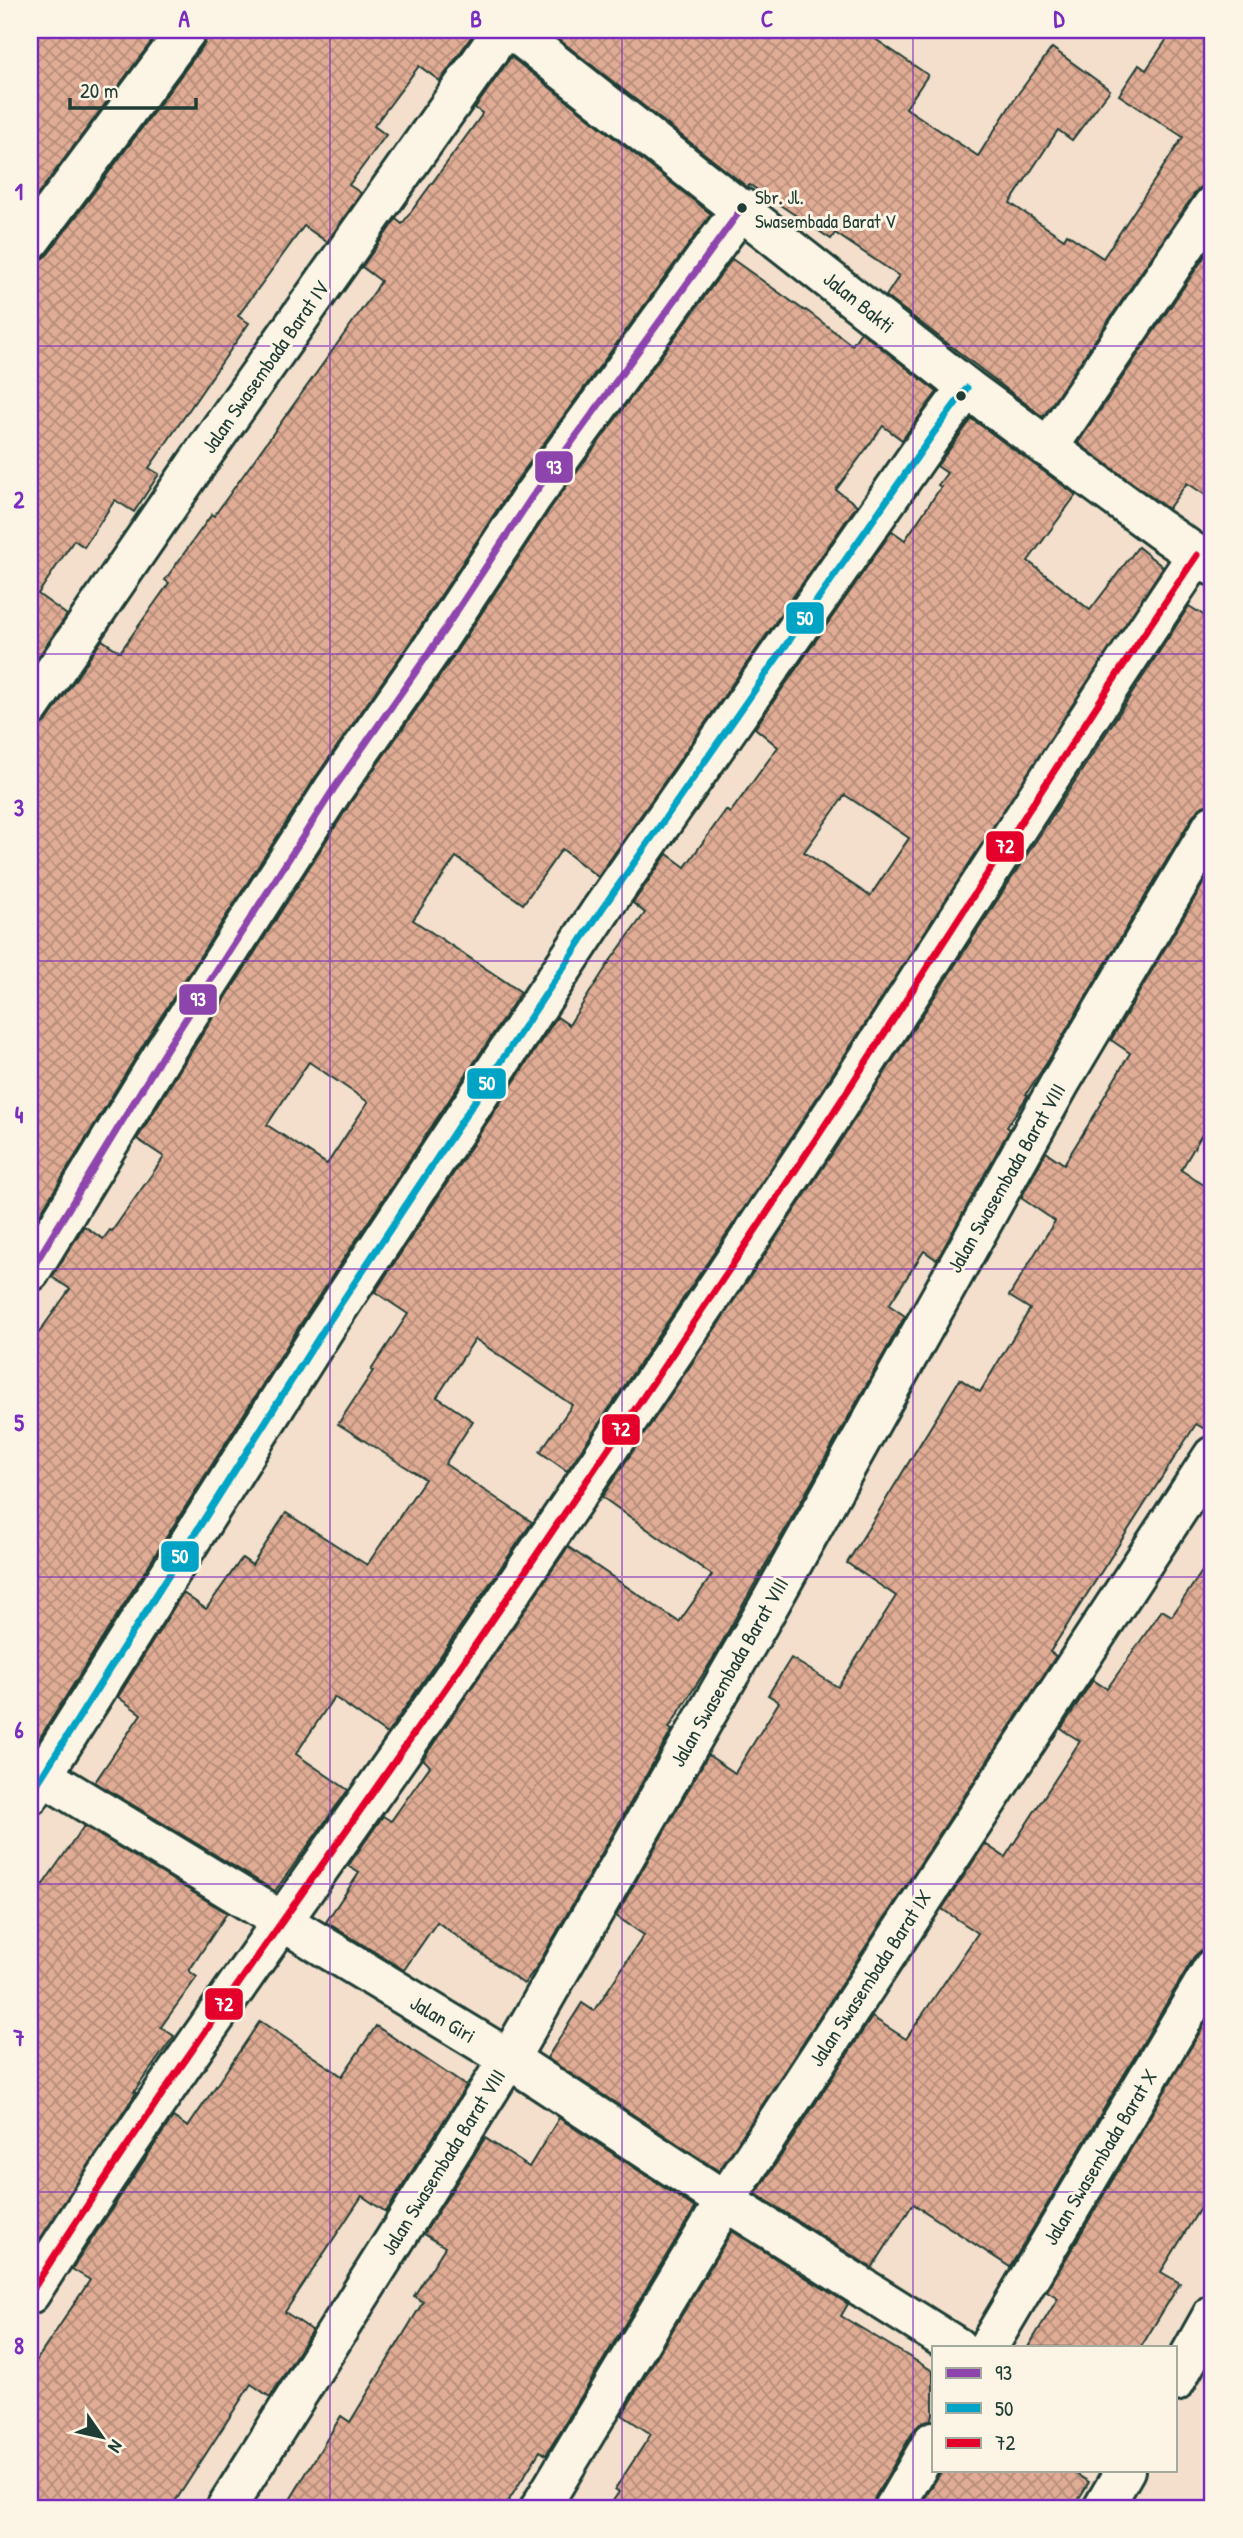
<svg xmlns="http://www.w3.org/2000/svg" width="1243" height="2538" font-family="'Patrick Hand',sans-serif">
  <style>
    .building { fill: url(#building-cross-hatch); stroke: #1f3d34; stroke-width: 2; fill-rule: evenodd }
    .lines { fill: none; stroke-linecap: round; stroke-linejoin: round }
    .minor-casing { stroke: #1f3d34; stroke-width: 44 }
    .minor { stroke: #fcf5e5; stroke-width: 38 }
    .bus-1-casing { stroke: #fcf5e5; stroke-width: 12 }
    .bus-2-casing { stroke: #fcf5e5; stroke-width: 12 }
    .bus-3-casing { stroke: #fcf5e5; stroke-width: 12 }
    .bus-1 { stroke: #8e44ad; stroke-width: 7 }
    .bus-2 { stroke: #02a4c6; stroke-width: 7 }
    .bus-3 { stroke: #e4002b; stroke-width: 7 }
    .grid { fill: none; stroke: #7b2cbf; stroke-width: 2; stroke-opacity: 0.55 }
    .bus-dot { fill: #1f3d34; stroke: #fcf5e5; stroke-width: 2.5 }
    .labels { text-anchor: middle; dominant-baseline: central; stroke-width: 6; stroke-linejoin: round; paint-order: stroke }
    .bus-label { font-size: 19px; fill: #1f3d34; stroke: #fcf5e5; text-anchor: start }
    .street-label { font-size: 21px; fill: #1f3d34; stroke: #fcf5e5 }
    .line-badge { stroke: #fcf5e5; stroke-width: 2.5 }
    .badge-label { font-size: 19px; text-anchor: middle; font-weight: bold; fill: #fff }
    .neatline { fill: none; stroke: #7b2cbf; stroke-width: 2.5 }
    .grid-label { font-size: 23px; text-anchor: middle; font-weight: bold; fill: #7b2cbf }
  </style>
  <defs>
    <pattern id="building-cross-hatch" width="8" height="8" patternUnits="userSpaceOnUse" patternTransform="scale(1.75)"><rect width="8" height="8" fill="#e1ac95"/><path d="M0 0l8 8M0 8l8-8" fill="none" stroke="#b68d7a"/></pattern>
  </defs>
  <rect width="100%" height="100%" fill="#f4dfcd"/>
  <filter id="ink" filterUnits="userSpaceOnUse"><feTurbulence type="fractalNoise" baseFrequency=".0143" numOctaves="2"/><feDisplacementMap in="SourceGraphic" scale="14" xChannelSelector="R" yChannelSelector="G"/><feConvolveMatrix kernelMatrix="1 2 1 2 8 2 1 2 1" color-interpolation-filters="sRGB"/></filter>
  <g filter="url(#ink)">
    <g class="building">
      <polygon points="30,30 160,30 30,205"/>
      <polygon points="208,30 476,30 440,81 419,66 374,126 386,135 349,185 361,193 327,242 304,226 238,316 249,323 149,468 159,474 134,512 115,500 84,547 74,540 38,594 67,615 30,669 30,262 39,261 48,254 205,43"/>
      <polygon points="547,30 862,30 928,75 906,108 978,156 1015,98 1052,48 1110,90 1072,140 1058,130 1010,203 1064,239 1067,234 1103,258 1183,137 1119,95 1139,65 1146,70 1173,30 1213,30 1213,183 1203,186 1195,193 1043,417 886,296 899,276 835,233 831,239 750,185 747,187"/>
      <polygon points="511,57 711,214 514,484 413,638 315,778 148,1037 30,1230 30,729 40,726 48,719 102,640 120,652 169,583 165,580 212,514 214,516 375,291 381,281 362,267 396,219 402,224 481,116 482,113 475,108"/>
      <polygon points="1213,244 1213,500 1187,483 1168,509 1078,443"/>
      <path d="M732 259 805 311 806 310 852 345 861 332 937 392 902 440 883 426 836 490 857 505 598 877 562 849 523 904 456 857 413 920 521 992 307 1314 34 1747 30 1746V1345L70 1289 52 1277 84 1226 103 1239 110 1230 112 1231 164 1157 137 1139 186 1060 351 802 449 663 550 509ZM309 1062 368 1102 327 1164 267 1125Z"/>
      <path d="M972 419 1076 495 1028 561 1090 610 1138 547 1163 567 777 1159 567 1471 540 1452 572 1405 475 1339 437 1397 473 1421 445 1464 532 1522 387 1734 334 1697 296 1754 348 1790 275 1891 95 1782 141 1714 118 1697 183 1593 206 1609 242 1558 252 1565 286 1513 367 1565 425 1479 338 1424 373 1371 371 1370 408 1314 375 1292 557 1017 569 1025 610 961 645 913 633 903 667 854 685 867 726 810 730 813 778 747 755 728 892 531 905 540 941 487 938 485 947 473 937 466ZM845 795 909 838 870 896 804 852Z"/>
      <polygon points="1189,606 1213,621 1213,803 1203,806 1194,814 1048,1061 1026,1094 1028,1095 1007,1127 1010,1129 937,1260 924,1251 889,1305 905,1316 712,1660 669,1728 672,1730 538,1965 524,1984 437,1922 404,1970 326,1922 359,1873 348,1866 383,1816 391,1821 430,1766 423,1759 568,1547 679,1622 712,1575 602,1497 813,1183"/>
      <polygon points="1213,867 1213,1116 1181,1170 1213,1191 1213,1434 1196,1424 1050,1652 1056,1656 719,2171 547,2058 582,2003 594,2011 644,1935 616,1916 708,1755 735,1773 779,1702 768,1695 791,1658 838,1687 896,1596 847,1563 960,1379 980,1392 1030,1309 1009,1296 1055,1221 1021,1198 1046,1152 1064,1164 1102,1103 1101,1102 1130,1053 1111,1040"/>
      <polygon points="1213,1555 1213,1946 1203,1949 1194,1957 1010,2267 913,2204 872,2268 756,2194 872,2017 906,2039 978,1933 942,1909 985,1844 1005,1857 1080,1741 1061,1729 1093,1680 1107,1689 1162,1610 1172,1616"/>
      <polygon points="84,1826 227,1913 189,1971 197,1977 161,2027 174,2036 134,2092 136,2093 36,2245 30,2241 30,1903"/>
      <polygon points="1213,2010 1213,2187 1161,2272 1180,2283 1141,2347 1028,2347 1058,2298 1047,2291"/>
      <polygon points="260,2021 342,2076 376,2026 466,2086 386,2212 362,2196 285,2312 312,2330 270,2397 251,2384 171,2508 30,2508 30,2370 90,2280 72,2269 173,2117 188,2127"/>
      <polygon points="559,2118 695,2208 546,2455 540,2451 504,2508 285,2508 341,2416 350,2422 423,2302 414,2296 445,2247 424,2234 485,2138 529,2167"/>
      <polygon points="732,2231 848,2304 841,2316 933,2371 933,2415 930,2420 922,2422 914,2430 875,2497 872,2508 608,2508 619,2492 615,2489 651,2434 622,2415"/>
      <polygon points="942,2470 1070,2470 1089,2482 1073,2508 919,2508"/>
    </g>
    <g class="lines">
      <g class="minor-casing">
        <g id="minor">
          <polyline points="512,30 967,388 1159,529 1213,566"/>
          <polyline points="30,241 187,30"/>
          <polyline points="1048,448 1213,205"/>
          <polyline points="30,707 206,450 503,30"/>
          <polyline points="30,1272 167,1048 333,790 431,650 532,497 742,208"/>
          <polyline points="30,1768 509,2059 725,2201 957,2347"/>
          <polyline points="30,1795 326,1326 602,909 933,434 967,388"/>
          <path d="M30 2294C182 2054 353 1827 512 1591 620 1431 729 1272 835 1110 955 925 1073 738 1197 555"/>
          <polyline points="988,2347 1213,1968"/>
          <polyline points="1175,2382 1213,2314"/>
          <polyline points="226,2508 516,2047 768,1607 1060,1083 1213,825"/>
          <polyline points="540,2508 725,2201 1213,1456"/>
          <polyline points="894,2508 933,2441"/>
          <polyline points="1103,2508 1125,2470"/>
        </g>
      </g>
      <use href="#minor" class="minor"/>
      <g class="bus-1-casing">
        <polyline id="bus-1" points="30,1272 167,1048 333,790 431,650 532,497 742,208"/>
      </g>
      <g class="bus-2-casing">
        <polyline id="bus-2" points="30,1795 326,1326 602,909 933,434 967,388"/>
      </g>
      <g class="bus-3-casing">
        <path id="bus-3" d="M30 2294C182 2054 353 1827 512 1591 620 1431 729 1272 835 1110 955 925 1073 738 1197 555"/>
      </g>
      <use href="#bus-1" class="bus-1"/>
      <use href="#bus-2" class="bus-2"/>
      <use href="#bus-3" class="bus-3"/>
    </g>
  </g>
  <path class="grid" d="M330 30V2508M622 30V2508M913 30V2508M30 346H1213M30 654H1213M30 961H1213M30 1269H1213M30 1577H1213M30 1884H1213M30 2192H1213"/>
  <g class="bus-dot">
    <circle cx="742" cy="208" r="6"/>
    <circle cx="961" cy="396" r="6"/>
  </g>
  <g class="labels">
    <g class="bus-label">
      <text x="755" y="197">Sbr. Jl.<tspan x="755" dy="24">Swasembada Barat V</tspan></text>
    </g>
    <g class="street-label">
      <text transform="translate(859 302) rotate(39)">Jalan Bakti</text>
      <text transform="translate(265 367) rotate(-55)">Jalan Swasembada Barat IV</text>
      <text transform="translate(1006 1178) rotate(-60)">Jalan Swasembada Barat VIII</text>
      <text transform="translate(729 1672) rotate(-60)">Jalan Swasembada Barat VIII</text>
      <text transform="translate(870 1978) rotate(-57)">Jalan Swasembada Barat IX</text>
      <text transform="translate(443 2019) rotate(31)">Jalan Giri</text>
      <text transform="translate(1100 2157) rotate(-59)">Jalan Swasembada Barat X</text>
      <text transform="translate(443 2162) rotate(-58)">Jalan Swasembada Barat VIII</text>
    </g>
  </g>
  <g class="line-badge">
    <rect x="534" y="450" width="40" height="34" rx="7" fill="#8e44ad"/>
    <rect x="785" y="601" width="40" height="34" rx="7" fill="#02a4c6"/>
    <rect x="985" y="830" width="40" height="33" rx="7" fill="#e4002b"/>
    <rect x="178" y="983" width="40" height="33" rx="7" fill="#8e44ad"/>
    <rect x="466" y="1067" width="41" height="33" rx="7" fill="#02a4c6"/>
    <rect x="601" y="1413" width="40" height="33" rx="7" fill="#e4002b"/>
    <rect x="160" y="1540" width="40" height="33" rx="7" fill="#02a4c6"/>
    <rect x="204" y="1987" width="40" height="34" rx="7" fill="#e4002b"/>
  </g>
  <g class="badge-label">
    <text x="554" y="474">93</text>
    <text x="805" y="625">50</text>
    <text x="1005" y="853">72</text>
    <text x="198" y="1006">93</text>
    <text x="487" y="1090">50</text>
    <text x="621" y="1436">72</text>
    <text x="180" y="1563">50</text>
    <text x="224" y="2011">72</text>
  </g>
  <rect width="1243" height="2538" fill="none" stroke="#fcf5e5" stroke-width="77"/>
  <rect x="932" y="2346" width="245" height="126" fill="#fcf5e5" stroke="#a4ab9e" stroke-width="2"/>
  <rect x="946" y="2368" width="35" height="10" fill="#8e44ad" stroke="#a4ab9e" stroke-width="2"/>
  <text x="995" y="2380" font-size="21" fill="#1f3d34">93</text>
  <rect x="946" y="2403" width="35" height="10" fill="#02a4c6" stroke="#a4ab9e" stroke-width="2"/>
  <text x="995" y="2416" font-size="21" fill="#1f3d34">50</text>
  <rect x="946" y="2438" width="35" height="10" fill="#e4002b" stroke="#a4ab9e" stroke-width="2"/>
  <text x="995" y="2450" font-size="21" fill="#1f3d34">72</text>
  <g transform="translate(102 2437) rotate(124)" stroke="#fcf5e5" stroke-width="5" paint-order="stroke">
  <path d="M0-5L12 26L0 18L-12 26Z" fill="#1f3d34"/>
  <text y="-10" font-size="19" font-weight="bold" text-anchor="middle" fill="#1f3d34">N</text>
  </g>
  <path d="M70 98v10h126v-10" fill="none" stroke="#1f3d34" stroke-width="3.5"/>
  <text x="80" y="98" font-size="21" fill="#1f3d34" stroke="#fcf5e5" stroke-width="5" paint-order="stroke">20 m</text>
  <rect x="38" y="38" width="1166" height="2462" class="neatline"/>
  <g class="grid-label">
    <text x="184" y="27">A</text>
    <text x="476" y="27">B</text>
    <text x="767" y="27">C</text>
    <text x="1059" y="27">D</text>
    <text x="19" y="200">1</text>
    <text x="19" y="508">2</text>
    <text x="19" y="816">3</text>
    <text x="19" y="1123">4</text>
    <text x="19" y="1431">5</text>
    <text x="19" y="1738">6</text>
    <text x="19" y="2046">7</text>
    <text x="19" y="2354">8</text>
  </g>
</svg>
